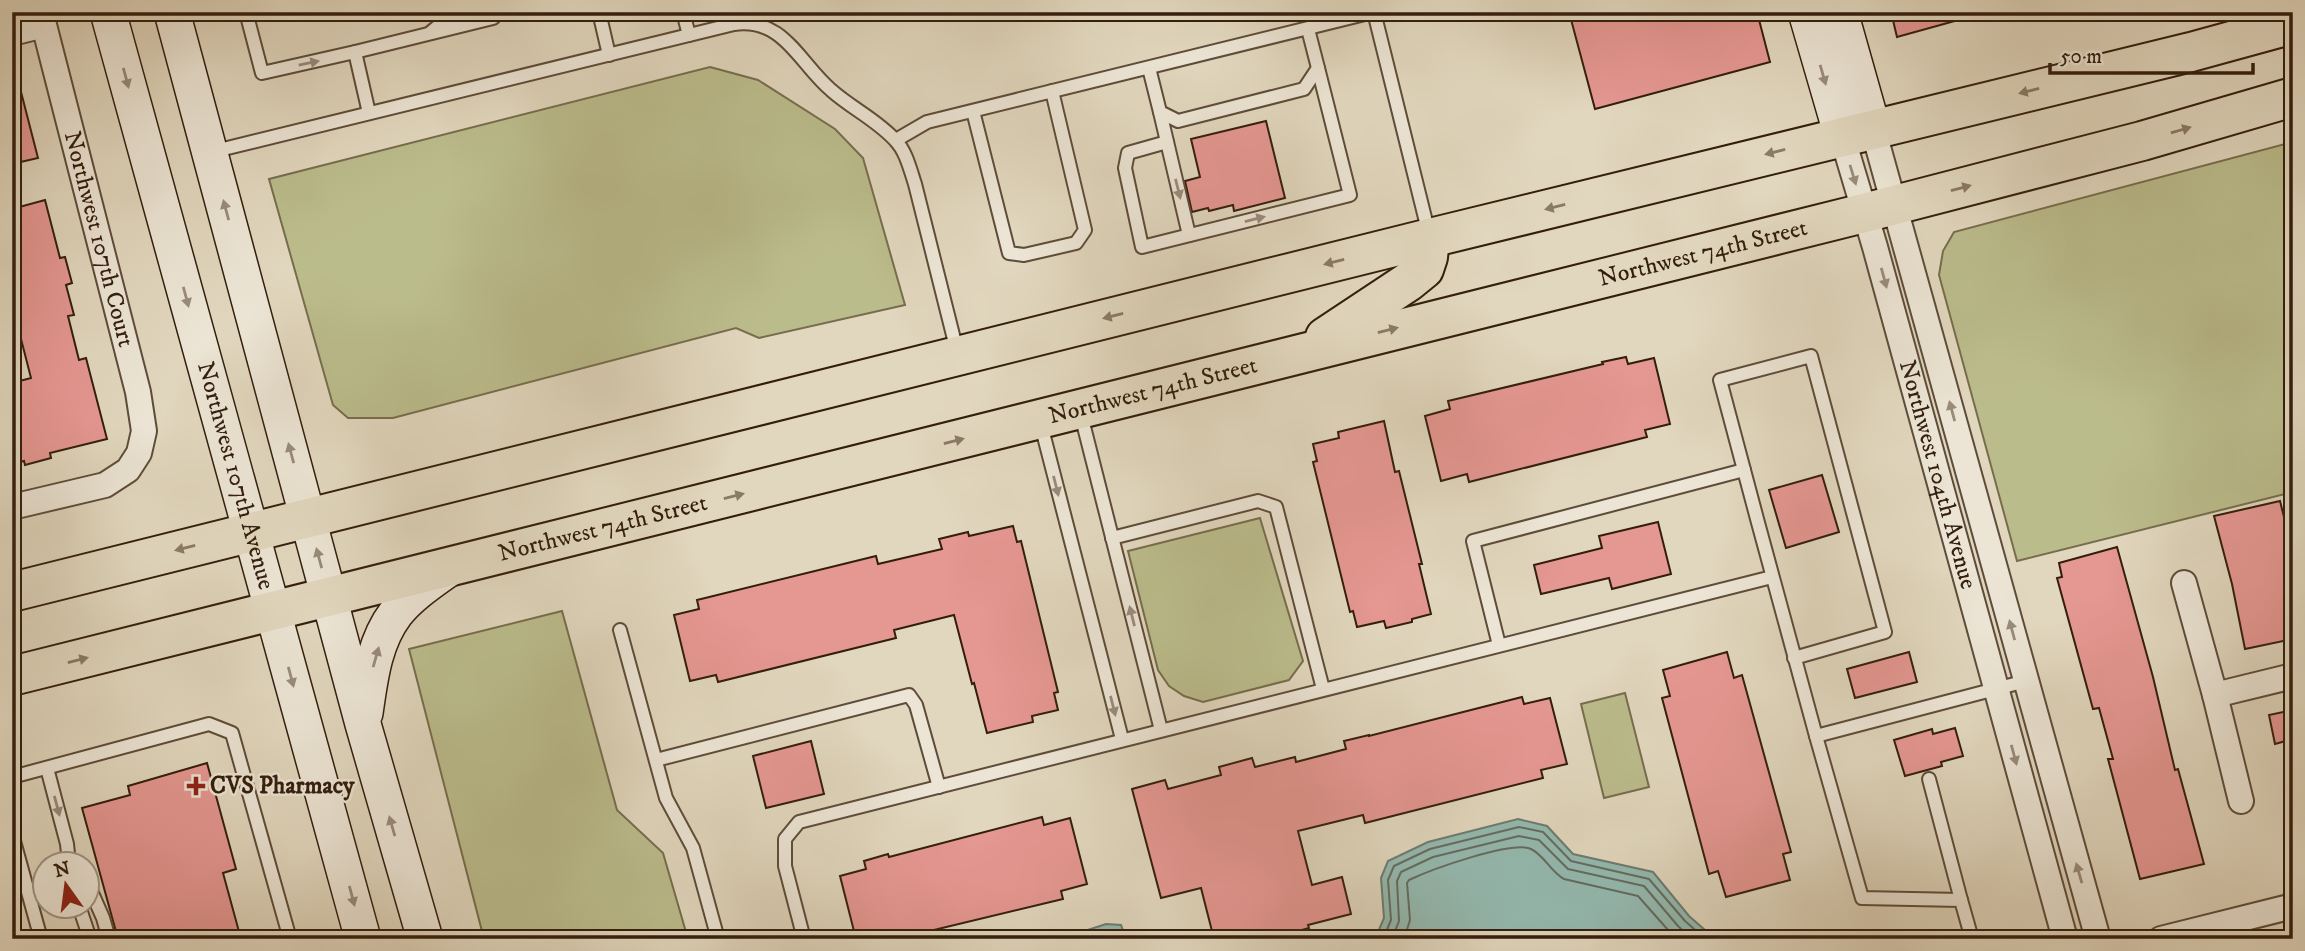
<svg xmlns="http://www.w3.org/2000/svg" width="2305" height="951" font-family="'IM FELL DW Pica',serif">
  <style>
    .green { fill: #bbbc8c; stroke: #776d4d; stroke-width: 2 }
    .water { fill: #94bab1; stroke: #6d7c70; stroke-width: 2 }
    .lines { fill: none; stroke-linecap: round; stroke-linejoin: round }
    .shore { stroke: #646c60; stroke-width: 2 }
    .building { fill: #e59792; stroke: #331e0e; stroke-width: 2 }
    .lane-casing { stroke: #5e4c3a; stroke-width: 16 }
    .street-casing { stroke: #5e4c3a; stroke-width: 28 }
    .secondary-casing { stroke: #331e0e; stroke-width: 38 }
    .primary-casing { stroke: #331e0e; stroke-width: 42 }
    .lane { stroke: #ece5d5; stroke-width: 12 }
    .street { stroke: #ece5d5; stroke-width: 24 }
    .secondary { stroke: #ece5d5; stroke-width: 35 }
    .primary { stroke: #e1d7be; stroke-width: 38 }
    .oneway { fill: #998b7b }
    .oneway2 { fill: #8a7a66 }
    .poi-dot { fill: #8f2418; stroke: #ece5d5; stroke-width: 2.5 }
    .labels { text-anchor: middle; dominant-baseline: central; stroke-width: 5; stroke-linejoin: round; paint-order: stroke }
    .street-label { font-size: 24px; fill: #331e0e; stroke: #ece5d5 }
    .poi-label { font-size: 24px; font-weight: bold; fill: #331e0e; stroke: #ece5d5; text-anchor: start }
  </style>
  <rect width="100%" height="100%" fill="#e1d7be"/>
  <filter id="stains"><feTurbulence type="fractalNoise" baseFrequency=".00286" numOctaves="4"/><feColorMatrix values="0 0 0 0 .2 0 0 0 0 .09 0 0 0 0 .02 0 0 0 .5 -.17"/></filter>
  <radialGradient id="worn" r=".72"><stop offset=".6" stop-color="#630" stop-opacity="0"/><stop offset="1" stop-color="#630" stop-opacity=".3"/></radialGradient>
  <g class="green">
    <polygon points="710,67 758,80 835,129 863,158 905,305 759,338 736,328 393,418 348,418 333,405 269,179"/>
    <polygon points="2293,142 2293,492 2017,561 1939,275 1943,251 1954,232"/>
    <polygon points="1260,518 1303,661 1289,680 1203,702 1184,696 1169,686 1158,670 1128,551"/>
    <polygon points="562,611 617,810 663,853 688,939 484,939 409,649"/>
    <polygon points="1625,693 1649,787 1604,798 1581,704"/>
  </g>
  <g class="water">
    <polygon points="1518,819 1547,826 1573,854 1653,872 1689,916 1705,930 1731,934 1774,932 1779,939 1375,939 1384,918 1381,878 1388,861 1428,842"/>
    <polygon points="1106,924 1121,925 1126,939 1060,939"/>
  </g>
  <g class="lines">
    <g class="shore">
      <polyline points="1383,939 1391,920 1388,880 1394,866 1430,849 1519,827 1543,832 1571,861 1649,879 1685,921 1702,936 1718,939"/>
      <polyline points="1392,939 1399,921 1397,881 1401,872 1433,857 1519,836 1539,840 1568,869 1644,886 1678,926 1692,939"/>
      <path d="M1404 939 1410 920 1407 883 1409 880C1430 870 1512 840 1531 849 1544 855 1551 872 1564 879L1638 896 1676 939"/>
    </g>
  </g>
  <g class="building">
    <polygon points="1569,12 1757,12 1770,62 1595,109"/>
    <polygon points="1891,12 1961,12 1962,19 1897,37"/>
    <polygon points="20,88 38,158 12,164 12,89"/>
    <polygon points="1266,121 1285,198 1234,211 1233,205 1209,211 1208,208 1192,212 1185,181 1200,177 1191,139"/>
    <polygon points="45,200 60,258 65,257 72,283 66,285 74,315 68,316 79,360 86,358 107,439 50,453 51,458 25,465 24,461 12,464 12,383 31,378 20,335 12,338 12,209"/>
    <polygon points="1626,357 1628,364 1654,358 1670,424 1645,430 1647,437 1469,482 1467,474 1441,481 1425,416 1450,409 1448,401 1603,364 1602,362"/>
    <polygon points="1384,421 1395,472 1399,471 1422,564 1419,564 1431,614 1412,619 1412,622 1386,628 1384,621 1357,627 1353,611 1350,612 1313,462 1317,461 1313,444 1339,438 1338,432"/>
    <polygon points="1822,475 1839,532 1786,548 1769,490"/>
    <polygon points="2280,501 2293,553 2293,639 2245,649 2232,584 2214,516"/>
    <polygon points="1658,522 1671,574 1612,589 1609,578 1541,594 1534,565 1602,548 1599,536"/>
    <polygon points="1013,526 1017,542 1021,541 1058,692 1054,693 1058,710 1032,716 1033,722 987,733 974,683 972,684 954,615 894,630 896,638 718,682 716,675 690,681 674,615 699,609 697,600 876,556 878,564 942,549 939,539 968,532 969,536"/>
    <polygon points="2117,547 2153,677 2175,770 2178,769 2204,864 2140,879 2108,759 2113,759 2099,708 2093,709 2057,578 2062,577 2059,563"/>
    <polygon points="1727,652 1734,678 1742,675 1791,852 1783,854 1790,880 1726,897 1718,871 1709,874 1662,698 1670,696 1663,670"/>
    <polygon points="1909,652 1917,682 1855,698 1847,669"/>
    <polygon points="1522,697 1524,704 1550,698 1567,764 1541,770 1543,778 1365,823 1363,815 1298,831 1312,885 1342,877 1351,914 1308,925 1309,928 1302,930 1303,933 1280,939 1214,939 1201,888 1161,898 1132,789 1165,780 1168,789 1221,775 1219,767 1252,758 1255,767 1295,757 1296,762 1346,749 1344,741 1369,735 1369,736"/>
    <polygon points="2293,710 2293,739 2275,744 2269,715"/>
    <polygon points="1955,728 1963,756 1941,762 1942,766 1905,776 1894,740 1932,729 1933,734"/>
    <polygon points="811,741 824,794 766,808 753,756"/>
    <polygon points="207,763 236,869 223,873 241,939 118,939 82,808 130,795 128,786"/>
    <polygon points="1042,817 1044,825 1070,818 1087,884 1061,891 1063,899 913,935 914,939 856,939 840,876 866,869 864,861 888,854 889,857"/>
  </g>
  <g class="lines">
    <g class="lane-casing">
      <g id="lane">
        <polyline points="246,12 262,73 355,52 493,18 499,12"/>
        <polyline points="599,12 609,55"/>
        <polyline points="683,12 689,35"/>
        <polyline points="1374,12 1429,234"/>
        <polyline points="431,32 455,12"/>
        <polyline points="355,52 369,113"/>
        <polyline points="1149,68 1160,112 1178,121 1304,89 1318,68 1308,29"/>
        <polyline points="973,111 1009,253 1024,255 1076,243 1085,230 1052,91"/>
        <polyline points="1160,112 1189,235"/>
        <polyline points="896,140 927,122 1373,12"/>
        <polyline points="1167,142 1128,153 1125,168 1142,247 1350,195 1318,68"/>
        <path d="M211 152 734 24C784 17 799 63 831 90 851 108 877 120 895 140 906 151 910 169 915 184L957 351"/>
        <polyline points="1080,411 1161,730"/>
        <polyline points="1040,421 1122,739"/>
        <polyline points="1112,538 1258,501 1276,507 1323,689"/>
        <polyline points="620,630 666,798 693,848 718,939"/>
        <polyline points="1499,645 1473,541 1744,470"/>
        <path d="M1794 658 1885 632 1811 356 1720 380C1751 499 1784 617 1816 736L1862 898 1961 900 1972 939"/>
        <polyline points="1816,736 2026,681"/>
        <polyline points="656,760 909,695 916,705 939,787"/>
        <polyline points="47,768 67,844 69,864"/>
        <polyline points="12,777 209,724 232,733 290,939"/>
        <polyline points="1929,779 1961,900"/>
        <polyline points="12,834 41,939"/>
        <polyline points="88,884 103,918 109,939"/>
        <polyline points="79,906 90,939"/>
        <polyline points="804,939 785,866 785,839 799,822 1772,577"/>
      </g>
    </g>
    <g class="street-casing">
      <g id="street">
        <path id="s1" d="M12 33 44 25 138 392 144 431 139 453 128 470 105 485 12 507"/>
        <polyline points="1873,129 2098,939"/>
        <path id="s2" d="M1842 136 1875 247 2065 939"/>
        <polyline points="2184,583 2215,695"/>
        <polyline points="2241,801 2215,695 2293,676"/>
        <polyline points="2161,939 2293,906"/>
      </g>
    </g>
    <g class="secondary-casing">
      <g id="secondary">
        <path id="s3" d="M108 12 363 939"/>
        <polyline points="172,12 363,724 425,939"/>
        <polyline points="1806,12 1842,136"/>
        <polyline points="1840,12 1873,129"/>
        <path d="M365 713C370 678 374 642 396 613 410 595 433 580 451 567"/>
      </g>
    </g>
    <g class="primary-casing">
      <g id="primary">
        <polyline points="1325,337 1408,282 1424,269 1428,257 1430,238"/>
        <polyline points="12,592 1430,238 2191,52 2293,24"/>
        <path id="s4" d="M12 676 1864 213 2142 141 2293 97"/>
      </g>
    </g>
    <use href="#lane" class="lane"/>
    <use href="#street" class="street"/>
    <use href="#secondary" class="secondary"/>
    <use href="#primary" class="primary"/>
  </g>
  <defs><path id="oneway-solid" d="M-6-.8H1V-3.2L6.5 0L1 3.2V.8H-6Z" transform="scale(1.75)"/></defs>
  <g class="oneway">
    <use href="#oneway-solid" transform="translate(309 63) rotate(-12)"/>
    <use href="#oneway-solid" transform="translate(1823 75) rotate(74)"/>
    <use href="#oneway-solid" transform="translate(126 78) rotate(75)"/>
    <use href="#oneway-solid" transform="translate(1853 175) rotate(73)"/>
    <use href="#oneway-solid" transform="translate(1178 189) rotate(76)"/>
    <use href="#oneway-solid" transform="translate(226 210) rotate(-105)"/>
    <use href="#oneway-solid" transform="translate(1255 219) rotate(-14)"/>
    <use href="#oneway-solid" transform="translate(1884 278) rotate(75)"/>
    <use href="#oneway-solid" transform="translate(186 297) rotate(75)"/>
    <use href="#oneway-solid" transform="translate(1952 411) rotate(-105)"/>
    <use href="#oneway-solid" transform="translate(291 453) rotate(-105)"/>
    <use href="#oneway-solid" transform="translate(1056 486) rotate(76)"/>
    <use href="#oneway-solid" transform="translate(319 558) rotate(-105)"/>
    <use href="#oneway-solid" transform="translate(1132 616) rotate(-104)"/>
    <use href="#oneway-solid" transform="translate(2012 630) rotate(-105)"/>
    <use href="#oneway-solid" transform="translate(376 657) rotate(-74)"/>
    <use href="#oneway-solid" transform="translate(291 677) rotate(75)"/>
    <use href="#oneway-solid" transform="translate(1113 706) rotate(76)"/>
    <use href="#oneway-solid" transform="translate(2014 755) rotate(75)"/>
    <use href="#oneway-solid" transform="translate(57 806) rotate(75)"/>
    <use href="#oneway-solid" transform="translate(392 826) rotate(-106)"/>
    <use href="#oneway-solid" transform="translate(2079 873) rotate(-106)"/>
    <use href="#oneway-solid" transform="translate(352 896) rotate(75)"/>
  </g>
  <g class="oneway2">
    <use href="#oneway-solid" transform="translate(2029 91) rotate(166)"/>
    <use href="#oneway-solid" transform="translate(2181 130) rotate(-16)"/>
    <use href="#oneway-solid" transform="translate(1775 152) rotate(166)"/>
    <use href="#oneway-solid" transform="translate(1961 188) rotate(-15)"/>
    <use href="#oneway-solid" transform="translate(1555 207) rotate(166)"/>
    <use href="#oneway-solid" transform="translate(1334 262) rotate(166)"/>
    <use href="#oneway-solid" transform="translate(1113 316) rotate(166)"/>
    <use href="#oneway-solid" transform="translate(1388 330) rotate(-14)"/>
    <use href="#oneway-solid" transform="translate(954 441) rotate(-14)"/>
    <use href="#oneway-solid" transform="translate(734 496) rotate(-14)"/>
    <use href="#oneway-solid" transform="translate(185 548) rotate(166)"/>
    <use href="#oneway-solid" transform="translate(78 660) rotate(-14)"/>
  </g>
  <path class="poi-dot" d="M192.5 775.5h7v7h7v7h-7v7h-7v-7h-7v-7h7z"/>
  <g class="labels">
    <g class="street-label">
      <text stroke="none"><textPath href="#s1" startOffset="254">Northwest 107th Court</textPath></text>
      <text stroke="none"><textPath href="#s4" startOffset="1743">Northwest 74th Street</textPath></text>
      <text stroke="none"><textPath href="#s4" startOffset="1176">Northwest 74th Street</textPath></text>
      <text stroke="none"><textPath href="#s3" startOffset="481">Northwest 107th Avenue</textPath></text>
      <text stroke="none"><textPath href="#s2" startOffset="352">Northwest 104th Avenue</textPath></text>
      <text stroke="none"><textPath href="#s4" startOffset="609">Northwest 74th Street</textPath></text>
    </g>
    <g class="poi-label">
      <text x="210" y="786">CVS Pharmacy</text>
    </g>
  </g>
  <rect width="2305" height="951" fill="none" stroke="#e1d7be" stroke-width="42"/>
  <rect x="14" y="14" width="2277" height="923" fill="none" stroke="#331e0e" stroke-width="3.5"/>
  <rect x="21" y="21" width="2263" height="909" fill="none" stroke="#331e0e" stroke-width="2"/>
  <g transform="translate(66 885) rotate(346)"><circle r="33" fill="#ece5d5" stroke="#a29585" stroke-width="2"/>
  <path d="M0-5L12 26L0 18L-12 26Z" fill="#8f2418"/>
  <text y="-10" font-size="19" font-weight="bold" text-anchor="middle" fill="#331e0e">N</text>
  </g>
  <path d="M2050 63v10h203v-10" fill="none" stroke="#331e0e" stroke-width="3.5"/>
  <text x="2060" y="63" font-size="21" fill="#331e0e" stroke="#ece5d5" stroke-width="5" paint-order="stroke">50 m</text>
  <rect width="100%" height="100%" filter="url(#stains)"/>
  <rect width="100%" height="100%" fill="url(#worn)"/>
</svg>
